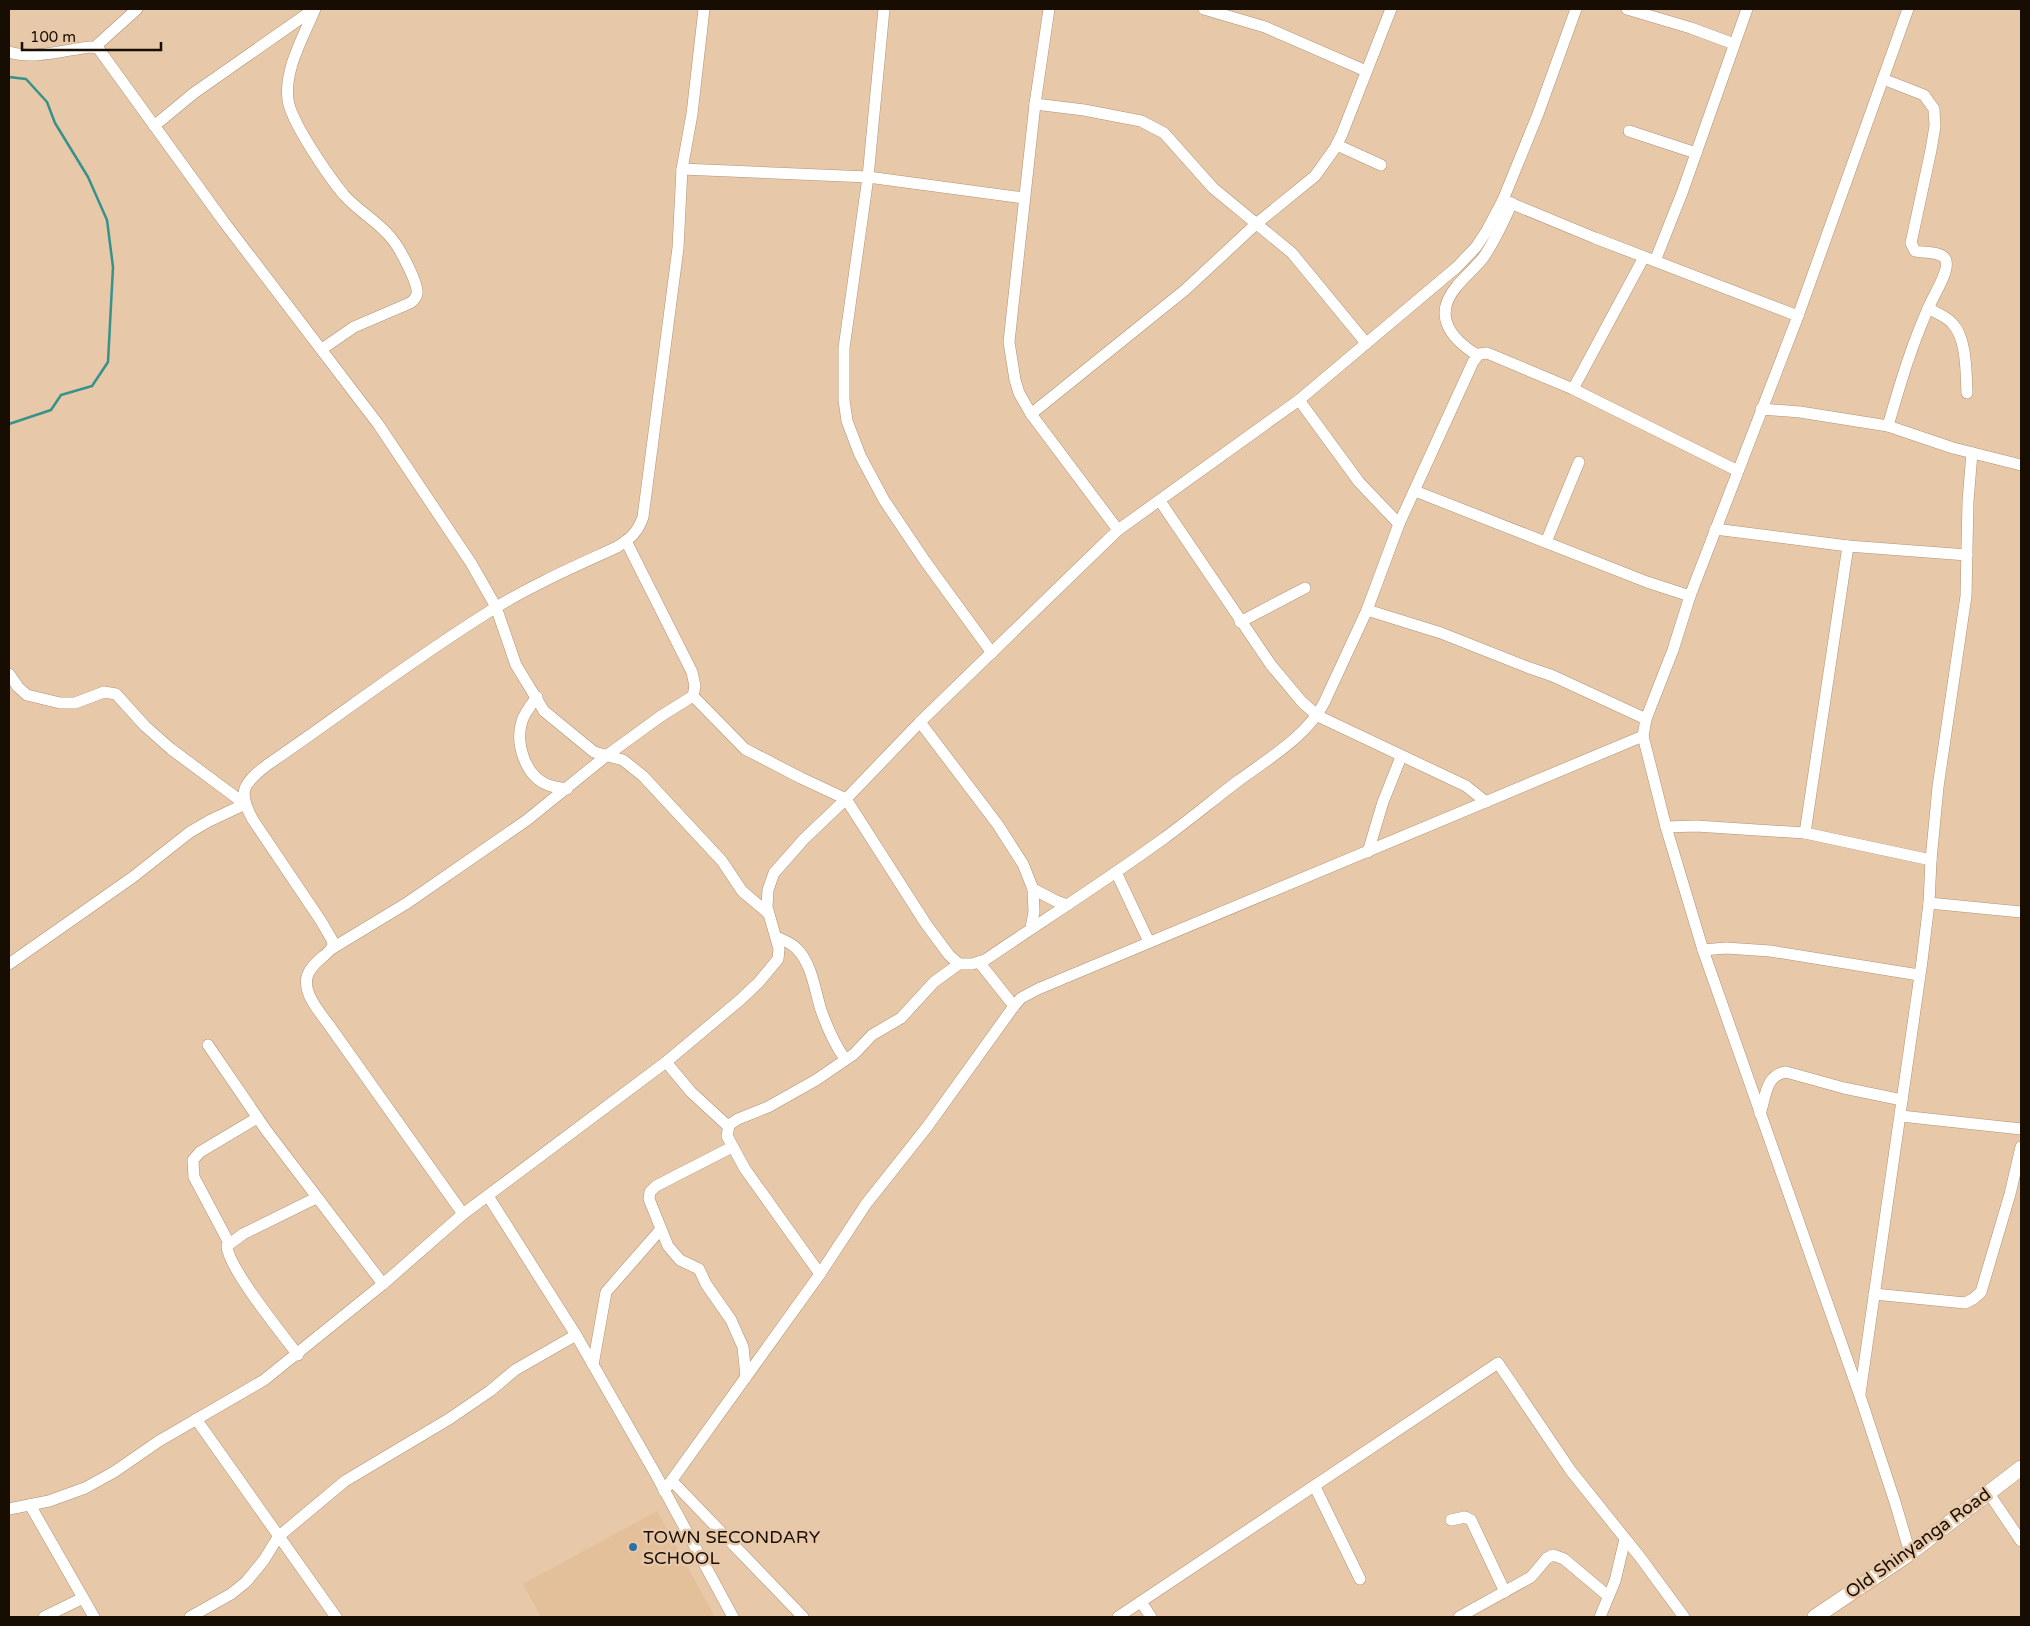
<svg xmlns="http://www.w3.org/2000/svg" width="2030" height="1626" font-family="'Varela Round',sans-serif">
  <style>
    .built { fill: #e4c09a }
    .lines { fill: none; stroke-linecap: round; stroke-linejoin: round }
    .stream { stroke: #36928b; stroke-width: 2.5 }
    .minor-casing { stroke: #b09374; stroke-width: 12 }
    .secondary-casing { stroke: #b09374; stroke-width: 16 }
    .minor { stroke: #fff; stroke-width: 11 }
    .secondary { stroke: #fff; stroke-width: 15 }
    .poi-dot { fill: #306fa6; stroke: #e7c8a9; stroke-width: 2 }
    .labels { text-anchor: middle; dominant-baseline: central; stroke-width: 5; stroke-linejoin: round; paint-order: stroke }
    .poi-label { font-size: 18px; fill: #170d03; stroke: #e7c8a9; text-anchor: start }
    .street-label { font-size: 18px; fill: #170d03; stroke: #e7c8a9 }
  </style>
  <rect width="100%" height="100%" fill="#e7c8a9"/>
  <polygon class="built" points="657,1511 715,1617 541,1617 523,1584"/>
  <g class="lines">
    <polyline class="stream" points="9,77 26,79 47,102 55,123 88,177 107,220 113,267 108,362 92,386 61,395 51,410 9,424"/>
    <g class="minor-casing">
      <g id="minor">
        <path d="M315 9C304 36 284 69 288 100 291 122 329 177 344 195 358 211 379 222 392 239 399 247 419 284 417 294 416 298 413 301 410 303L354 327 322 349"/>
        <polyline points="884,9 868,177 844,348 844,400 847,421 860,455 884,500 925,561 992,653"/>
        <polyline points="1049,9 1035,104 1009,342 1015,380 1019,393 1031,414 1118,530"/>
        <polyline points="1204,9 1265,27 1366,71"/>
        <polyline points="1627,9 1691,28 1734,44"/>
        <polyline points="1908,9 1798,316 1690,596 1673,650 1646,719 1643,736 1666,827 1703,950 1860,1396 1895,1502 1910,1553"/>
        <polyline points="96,46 137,9"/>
        <path d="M9 52C34 60 64 50 90 47L98 48 224 222 378 424 471 563 496 607 516 665 544 711 594 752 623 760 643 776 722 861 742 891 768 913"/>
        <path d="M1883 79 1924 95 1934 109 1935 126 1931 150 1911 243 1915 251C1923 253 1944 251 1946 261 1949 270 1936 292 1932 300 1913 340 1900 384 1888 426"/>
        <polyline points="1035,104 1084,110 1141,121 1164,133 1213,188 1292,253 1366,343"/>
        <polyline points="154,126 194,93 314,9"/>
        <polyline points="1629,131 1696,153"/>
        <polyline points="1337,145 1381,165"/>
        <polyline points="682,169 868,177 1024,198"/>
        <polyline points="1503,200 1595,238 1798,316"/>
        <polyline points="1655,261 1682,193 1747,9"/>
        <path d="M1928 308C1936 313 1946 316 1952 323 1967 338 1966 373 1967 393"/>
        <path d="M1477 355C1450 338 1432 315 1457 286 1465 276 1475 268 1483 258 1495 241 1503 222 1512 203"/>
        <polyline points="1573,389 1644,257"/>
        <polyline points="1299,400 1359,482 1399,524"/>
        <polyline points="1761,409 1800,412 1888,426 1953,448 2021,465"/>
        <polyline points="1031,414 1185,290 1256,224 1315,176 1335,148 1342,134 1391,9"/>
        <polyline points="1415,491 1647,582 1690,596"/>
        <polyline points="1160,501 1271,665 1302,702 1318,716 1466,786 1486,802"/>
        <polyline points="1715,529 1848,546 1967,555"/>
        <polyline points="1546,542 1579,462"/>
        <polyline points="1367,610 1441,633 1527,667 1553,676 1646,719"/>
        <polyline points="1240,622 1305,588"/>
        <polyline points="9,674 18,687 27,695 60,703 75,703 104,692 116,694 145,726 171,749 245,804 209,821 190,832 133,877 9,964"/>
        <polyline points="693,696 745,749 801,778 846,799 926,924 949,955 959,964"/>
        <path d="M537 697C531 705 525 712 522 721 515 743 525 776 548 785 554 787 561 788 567 789"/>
        <polyline points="920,722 998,825 1023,864 1033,889 1034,912 1031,928"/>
        <polyline points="1666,827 1696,826 1805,833 1931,860"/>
        <polyline points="1805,833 1848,546"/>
        <polyline points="1368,852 1383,802 1401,757"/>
        <polyline points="1116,872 1149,942"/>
        <polyline points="1033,889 1056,901 1067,905"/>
        <polyline points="1929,903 2021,912"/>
        <path d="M776 937C783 940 792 943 797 949 812 964 815 991 821 1010 827 1027 835 1045 845 1059"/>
        <polyline points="331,949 407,903 527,820 606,756 661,716 693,696 695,686 692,672 626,541"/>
        <polyline points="1703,950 1726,948 1770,951 1919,975"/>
        <polyline points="979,962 1014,1006"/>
        <polyline points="208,1045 266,1130 383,1284"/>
        <polyline points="666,1062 691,1092 729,1127"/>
        <path d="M1760 1114C1766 1097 1765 1075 1786 1072L1844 1088 1902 1100"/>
        <polyline points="1901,1116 2021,1129"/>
        <polyline points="732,1147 656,1186 650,1192 649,1199 668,1246 680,1260 699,1269 706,1284 731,1320 743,1347 746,1377"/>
        <polyline points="488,1196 576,1335 655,1473 733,1617"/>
        <path d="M463 1214 329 1025C318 1010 297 987 311 969 316 961 325 956 331 949L333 945 332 940 321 921 253 820C237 791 243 784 267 765 343 713 417 656 495 608 534 584 576 566 617 547 630 539 638 532 643 517L678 248 682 169 692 114 704 9"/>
        <polyline points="229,1243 194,1177 193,1160 200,1152 257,1118"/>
        <path d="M820 1274 745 1169 727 1136 729 1125 738 1119 768 1107 816 1080 854 1054 872 1035 901 1018 934 982 952 969 959 964H972L985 960C1044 920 1105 881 1163 839 1189 820 1213 800 1238 781 1268 759 1307 736 1324 703L1367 610 1399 524 1473 362 1479 354 1487 353 1573 389 1738 471"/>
        <polyline points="1874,1294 1965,1303 1973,1299 1981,1292 2010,1194 2021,1147"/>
        <path d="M298 1355C282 1334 228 1268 227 1246L243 1234 316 1198"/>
        <polyline points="593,1365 606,1292 661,1229"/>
        <polyline points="1860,1394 1922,961 1929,903 1931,860 1938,787 1966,596 1968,501 1972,453"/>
        <polyline points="196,1419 336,1617"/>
        <polyline points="672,1481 803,1617"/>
        <polyline points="1315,1487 1360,1579"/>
        <polyline points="664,1491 820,1274 866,1204 927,1127 1014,1006 1021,998 1038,989 1643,736"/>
        <polyline points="1988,1492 2021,1541"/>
        <polyline points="30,1505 94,1617"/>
        <polyline points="9,1509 49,1501 85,1488 114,1472 159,1441 264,1380 383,1284 463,1214 666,1062 740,1000 759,982 778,959 779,949 767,907 768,890 774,873 804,839 846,799 920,722 1118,530 1299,400 1457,267 1476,247 1486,232 1503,200 1538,114 1576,9"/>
        <polyline points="1451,1520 1465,1517 1471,1520 1505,1592"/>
        <polyline points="1141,1602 1151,1617"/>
        <polyline points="44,1617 83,1598"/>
        <polyline points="190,1617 231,1594 246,1582 264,1560 278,1537 345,1481 449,1419 490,1391 515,1370 576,1335"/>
        <polyline points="1118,1617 1498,1363 1571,1471 1640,1557 1684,1617"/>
        <polyline points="1459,1617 1531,1577 1547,1558 1553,1555 1564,1559 1608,1596"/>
        <polyline points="1600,1617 1615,1581 1625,1539"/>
      </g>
    </g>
    <g class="secondary-casing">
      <polyline id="secondary" points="1815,1617 1910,1553 2021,1468"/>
    </g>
    <use href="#minor" class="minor"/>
    <use href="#secondary" class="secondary"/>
  </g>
  <circle class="poi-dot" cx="633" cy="1547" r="5"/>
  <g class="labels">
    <g class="poi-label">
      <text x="643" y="1537">TOWN SECONDARY<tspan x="643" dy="21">SCHOOL</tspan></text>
    </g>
    <g class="street-label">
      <text transform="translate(1918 1543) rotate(-36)">Old Shinyanga Road</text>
    </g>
  </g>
  <rect width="2030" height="1626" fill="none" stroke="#170d03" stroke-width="20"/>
  <path d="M22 42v8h139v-8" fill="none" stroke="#170d03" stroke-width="2.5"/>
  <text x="30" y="42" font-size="15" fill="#170d03" stroke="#e7c8a9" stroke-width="4" paint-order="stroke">100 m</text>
</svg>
